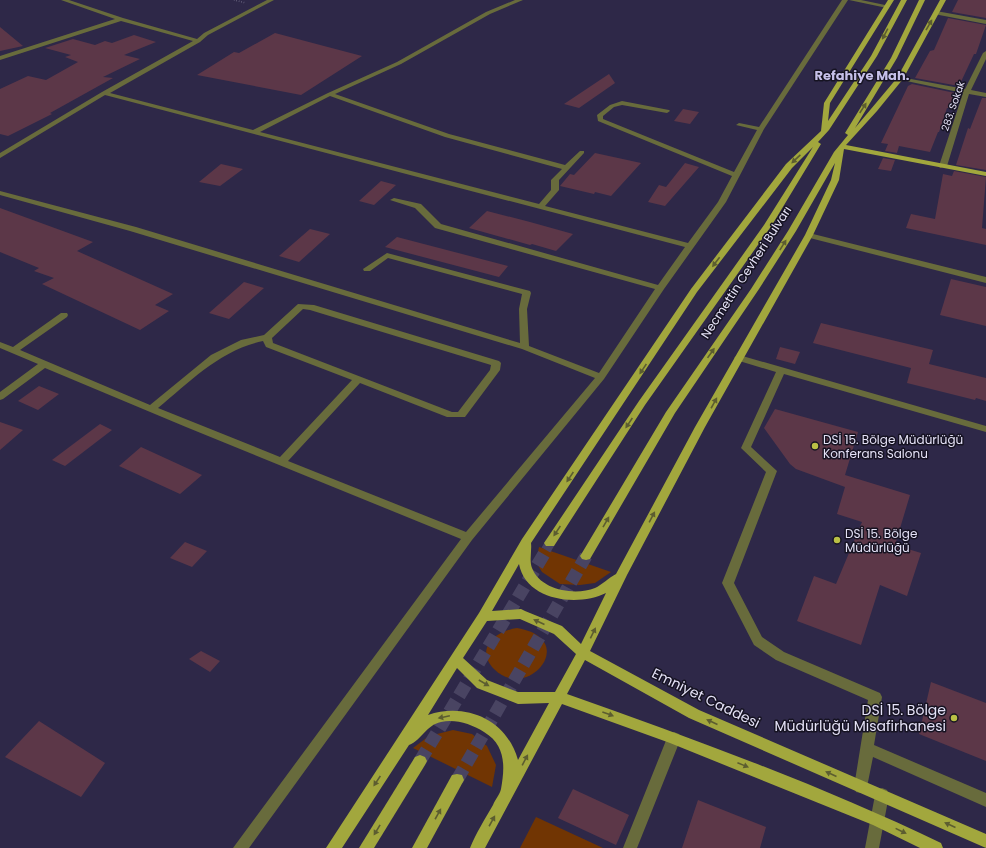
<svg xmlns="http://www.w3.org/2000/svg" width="986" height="848" font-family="Poppins,sans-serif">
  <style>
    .green { fill: #713503 }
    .building { fill: #5c3748 }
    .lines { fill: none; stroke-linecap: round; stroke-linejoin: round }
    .major-tunnel-far1 { stroke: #494462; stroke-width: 10; stroke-dasharray: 10 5; stroke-linecap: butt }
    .major-tunnel { stroke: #494462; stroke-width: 13; stroke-dasharray: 13 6; stroke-linecap: butt }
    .path { stroke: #85809b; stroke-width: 1.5; stroke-dasharray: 0.5 2; stroke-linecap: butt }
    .minor { fill: #686b3c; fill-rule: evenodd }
    .major { fill: #a2a73d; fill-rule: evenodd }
    .oneway { fill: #5c5d30 }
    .poi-dot { fill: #bac045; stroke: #161322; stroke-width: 1.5 }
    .labels { text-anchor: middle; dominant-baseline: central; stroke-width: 3; stroke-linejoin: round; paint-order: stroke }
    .far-street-label { font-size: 10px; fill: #e5e2f7; stroke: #161322 }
    .street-label { font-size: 12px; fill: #e5e2f7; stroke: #161322 }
    .poi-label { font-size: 12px; fill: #e5e2f7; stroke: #161322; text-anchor: start }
    .far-district-label { font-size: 13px; font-weight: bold; fill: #c6c0e9; stroke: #161322 }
    .near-street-label { font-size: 14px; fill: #e5e2f7; stroke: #161322 }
    .near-poi-label { font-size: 14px; fill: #e5e2f7; stroke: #161322; text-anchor: end }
  </style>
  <rect width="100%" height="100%" fill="#2e2848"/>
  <g class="green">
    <polygon points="539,547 611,572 595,583 580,585 560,584 542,572 536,562"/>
    <path d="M517 628C581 639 527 703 494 669 474 648 496 631 517 628Z"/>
    <polygon points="453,730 472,734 487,746 496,765 492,787 413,748 429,736"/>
    <polygon points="536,817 603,848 520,848"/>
  </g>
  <g class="building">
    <polygon points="958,0 986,0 986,18 952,12"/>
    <polygon points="948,18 986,25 976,54 974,54 959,86 915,78 930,51 934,50"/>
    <polygon points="0,27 23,46 0,51"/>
    <polygon points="275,33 324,46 362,56 301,95 197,75 234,52 239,53"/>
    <polygon points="134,35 156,42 124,55 140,59 103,77 113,78 50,113 52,114 8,136 0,134 0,89 28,76 46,80 78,62 65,57 71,55 45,48 73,39 95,45 105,41 112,43"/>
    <polygon points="609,74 615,83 579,108 564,104"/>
    <polygon points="912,84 955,93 949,108 947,108 939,132 938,132 930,152 899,146 897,153 885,151 888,144 881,143 908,86"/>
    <polygon points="982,98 986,98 986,170 956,165 968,128 970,129"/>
    <polygon points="683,109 699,112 690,124 674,121"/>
    <polygon points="595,153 641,163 611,196 595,192 594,194 560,186 570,174 574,175"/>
    <polygon points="883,158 895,160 891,171 878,169"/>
    <polygon points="685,163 699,167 665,206 648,202 659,185 666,187"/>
    <polygon points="221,164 243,169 220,186 199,182"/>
    <polygon points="954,171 986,177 982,228 986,229 986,245 906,228 911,214 935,219 943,174 952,176"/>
    <polygon points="381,181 396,185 374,205 359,201"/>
    <polygon points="0,208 93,242 77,251 173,294 155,305 169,311 140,330 42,284 54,278 34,271 39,268 0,252"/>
    <polygon points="487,211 530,222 573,234 556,251 532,244 530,245 469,228"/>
    <polygon points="310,229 330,234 299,262 279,256"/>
    <polygon points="397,237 508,266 499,277 385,247"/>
    <polygon points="951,279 986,287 986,326 940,315"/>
    <polygon points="244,282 264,288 229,319 209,313"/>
    <polygon points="821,323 933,350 929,364 986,378 986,401 976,398 975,400 907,383 911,368 813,343"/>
    <polygon points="780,347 800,352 795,364 776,359"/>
    <polygon points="39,386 59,394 38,410 18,401"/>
    <polygon points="775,409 858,432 845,475 910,495 895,545 921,553 907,596 880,585 861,645 797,621 814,576 836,584 862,522 837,514 845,487 796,469 790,464 764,428"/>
    <polygon points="0,422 23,430 0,450"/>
    <polygon points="100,424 112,430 65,466 52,460"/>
    <polygon points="141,447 202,475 180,494 119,466"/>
    <polygon points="185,542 207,551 192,567 170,558"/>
    <polygon points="201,651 220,661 210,672 189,659"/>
    <polygon points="931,682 986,703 986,761 919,734"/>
    <polygon points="39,721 105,763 81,797 5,757"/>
    <polygon points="573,789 629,815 616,845 558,818"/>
    <polygon points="698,800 766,827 760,848 682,848"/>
  </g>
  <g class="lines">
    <polyline class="major-tunnel-far1" points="546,550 550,543"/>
    <g class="major-tunnel">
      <polyline points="420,761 547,549"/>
      <polyline points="457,780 586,556"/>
    </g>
    <polyline class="path" points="234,0 246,3"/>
    <g class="minor">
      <path d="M61 0H69L123 18 197 39 204 33 267 0H274L208 35 200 42 110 93 253 130 328 93 397 62 486 12 515 0H523L490 14 401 64 335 94 449 134 565 165 580 151H584V153L559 180V190L545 206 688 243 718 202 732 176 598 121 597 115 610 105 622 101 669 110 670 111 667 113 622 105 614 107 603 116V119L734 172 757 130 736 125 739 123 759 127 842 0H848L764 129 726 202 664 289 604 379 472 540 249 848H233L461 539 186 427 45 368 3 399 0 400V392L38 364 0 348V342L13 347 61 313H67L68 315 67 317 20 350 150 405 211 355 241 340 264 335 298 304 314 305 499 361 501 363 500 370 465 417H447L360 383 288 461 466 532 595 378 522 349 130 231 0 195V191L136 227 520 343 519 309 522 294 388 258 370 271H364L363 269 387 253 530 291 531 293 527 309 529 346 599 373 655 289 435 228 415 208 390 200 394 198 421 204 441 224 658 285 685 247 105 95 0 158V153L102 92 193 41 121 21 0 60V56L115 19ZM330 96 445 137 562 169 551 180V190L539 204 260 132ZM303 309 310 310 491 365 490 370 458 412H452L273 343 272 338ZM263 341 266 347 352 380 280 457 158 408C191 381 220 350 263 341Z"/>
      <polygon points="849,0 861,0 890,6 887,8"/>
      <polygon points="936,11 986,20 986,24 934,14 934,12"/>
      <polygon points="986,51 986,59 971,90 986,93 986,97 969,94 947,166 940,168 939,166 963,93 897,79 900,77 965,89 983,53"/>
      <polygon points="806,233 809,233 986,277 986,283 806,237"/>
      <polygon points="739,355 986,426 986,432 784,374 751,447 777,471 734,583 762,637 784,652 880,693 882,697 874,745 986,793 986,807 873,757 866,792 861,793 856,792 854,787 868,700 776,660 754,645 722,583 766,472 741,448 776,372 736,360 734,358 736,356"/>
      <polygon points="674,732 679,734 681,738 637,848 623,848 667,738 669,734"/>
      <polygon points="882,788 887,790 889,795 879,848 865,848 875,795 877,790"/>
    </g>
    <g class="major">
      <path d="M888 0H894L830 103 828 121 871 56 901 0H907L877 56 829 130 818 142 821 144 772 225 645 405 554 546H546L544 543 546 540 639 401 764 225 813 147 792 168 697 292 531 543C532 551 529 560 532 568 540 590 575 596 595 588 602 585 608 578 616 574L695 427 805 235 831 180 835 163 796 231 759 289 675 413 590 559 586 560 582 559 580 556 582 553 666 412 751 289 788 231 834 152 848 135 845 133 891 58 919 0H925L897 58 855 128 897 78 940 0H946L903 79 877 111 846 145 986 172V176L844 149 839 180 813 235 705 427 627 575 590 651 699 710 986 834V848L689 718 585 660 567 694C694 739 820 785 941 843L943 848H920L873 825 670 743 562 704 485 848H470C476 833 485 819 493 805 495 800 500 794 501 789 505 767 506 745 484 732 471 724 456 719 441 722 426 725 422 740 409 745L342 848H326L479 613 522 539 691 289 786 164 821 131 824 103ZM519 564C526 601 578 607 606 593L581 644 562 626 525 611 521 609 492 611ZM520 619 554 634 576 654 555 692H518L487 680 463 658 487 621ZM457 668 477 688 513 702 518 704 549 703 518 760C507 720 466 702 428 715Z"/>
      <polygon points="420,755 425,757 427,761 425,765 374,848 359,848 415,757"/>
      <polygon points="457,774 462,775 464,780 427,848 412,848 452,775"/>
    </g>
  </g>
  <defs><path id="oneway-solid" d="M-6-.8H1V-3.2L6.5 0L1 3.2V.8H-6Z"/></defs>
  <g class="oneway">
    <use href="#oneway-solid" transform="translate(929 25) rotate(-60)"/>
    <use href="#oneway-solid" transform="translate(885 34) rotate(118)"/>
    <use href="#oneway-solid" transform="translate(863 108) rotate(-57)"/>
    <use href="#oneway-solid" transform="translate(796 159) rotate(137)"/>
    <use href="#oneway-solid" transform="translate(783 245) rotate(-58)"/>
    <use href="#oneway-solid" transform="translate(716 262) rotate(127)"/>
    <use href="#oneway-solid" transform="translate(711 353) rotate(-55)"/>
    <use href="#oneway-solid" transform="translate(643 369) rotate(124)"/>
    <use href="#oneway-solid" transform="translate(714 403) rotate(-61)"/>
    <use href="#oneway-solid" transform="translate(629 423) rotate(124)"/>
    <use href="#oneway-solid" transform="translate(570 477) rotate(124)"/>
    <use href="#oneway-solid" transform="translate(652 517) rotate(-62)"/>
    <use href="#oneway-solid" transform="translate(606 522) rotate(-60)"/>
    <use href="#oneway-solid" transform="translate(557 531) rotate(124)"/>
    <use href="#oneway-solid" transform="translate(539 622) rotate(-156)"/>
    <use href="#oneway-solid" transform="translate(593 633) rotate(-64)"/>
    <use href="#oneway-solid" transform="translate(484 683) rotate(30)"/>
    <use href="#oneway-solid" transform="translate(608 714) rotate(20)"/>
    <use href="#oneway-solid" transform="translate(444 717) rotate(168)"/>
    <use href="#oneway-solid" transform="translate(712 722) rotate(-156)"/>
    <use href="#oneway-solid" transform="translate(525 760) rotate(-62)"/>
    <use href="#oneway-solid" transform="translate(743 765) rotate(22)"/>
    <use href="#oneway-solid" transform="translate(831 774) rotate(-156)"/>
    <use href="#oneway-solid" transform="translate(377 781) rotate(124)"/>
    <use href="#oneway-solid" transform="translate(438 814) rotate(-61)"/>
    <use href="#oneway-solid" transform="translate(492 821) rotate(-61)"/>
    <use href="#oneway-solid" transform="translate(950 825) rotate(-156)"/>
    <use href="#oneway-solid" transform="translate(377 830) rotate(121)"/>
    <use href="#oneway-solid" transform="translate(901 831) rotate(26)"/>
  </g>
  <g class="poi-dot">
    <circle cx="815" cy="446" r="4"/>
    <circle cx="837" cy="540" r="4"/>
    <circle cx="954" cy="718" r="4"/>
  </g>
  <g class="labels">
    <g class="far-street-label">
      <text transform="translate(953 106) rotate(-71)">283. Sokak</text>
    </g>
    <g class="street-label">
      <text transform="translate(746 272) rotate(-57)">Necmettin Cevheri Bulvarı</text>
    </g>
    <g class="poi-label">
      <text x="823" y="439">DSİ 15. Bölge Müdürlüğü<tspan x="823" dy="14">Konferans Salonu</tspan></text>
      <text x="845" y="533">DSİ 15. Bölge<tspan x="845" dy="14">Müdürlüğü</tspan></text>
    </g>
    <g class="far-district-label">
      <text x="862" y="75">Refahiye Mah.</text>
    </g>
    <g class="near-street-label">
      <text transform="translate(706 698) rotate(26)">Emniyet Caddesi</text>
    </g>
    <g class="near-poi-label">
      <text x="946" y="710">DSİ 15. Bölge<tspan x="946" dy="16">Müdürlüğü Misafirhanesi</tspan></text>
    </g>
  </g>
</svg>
